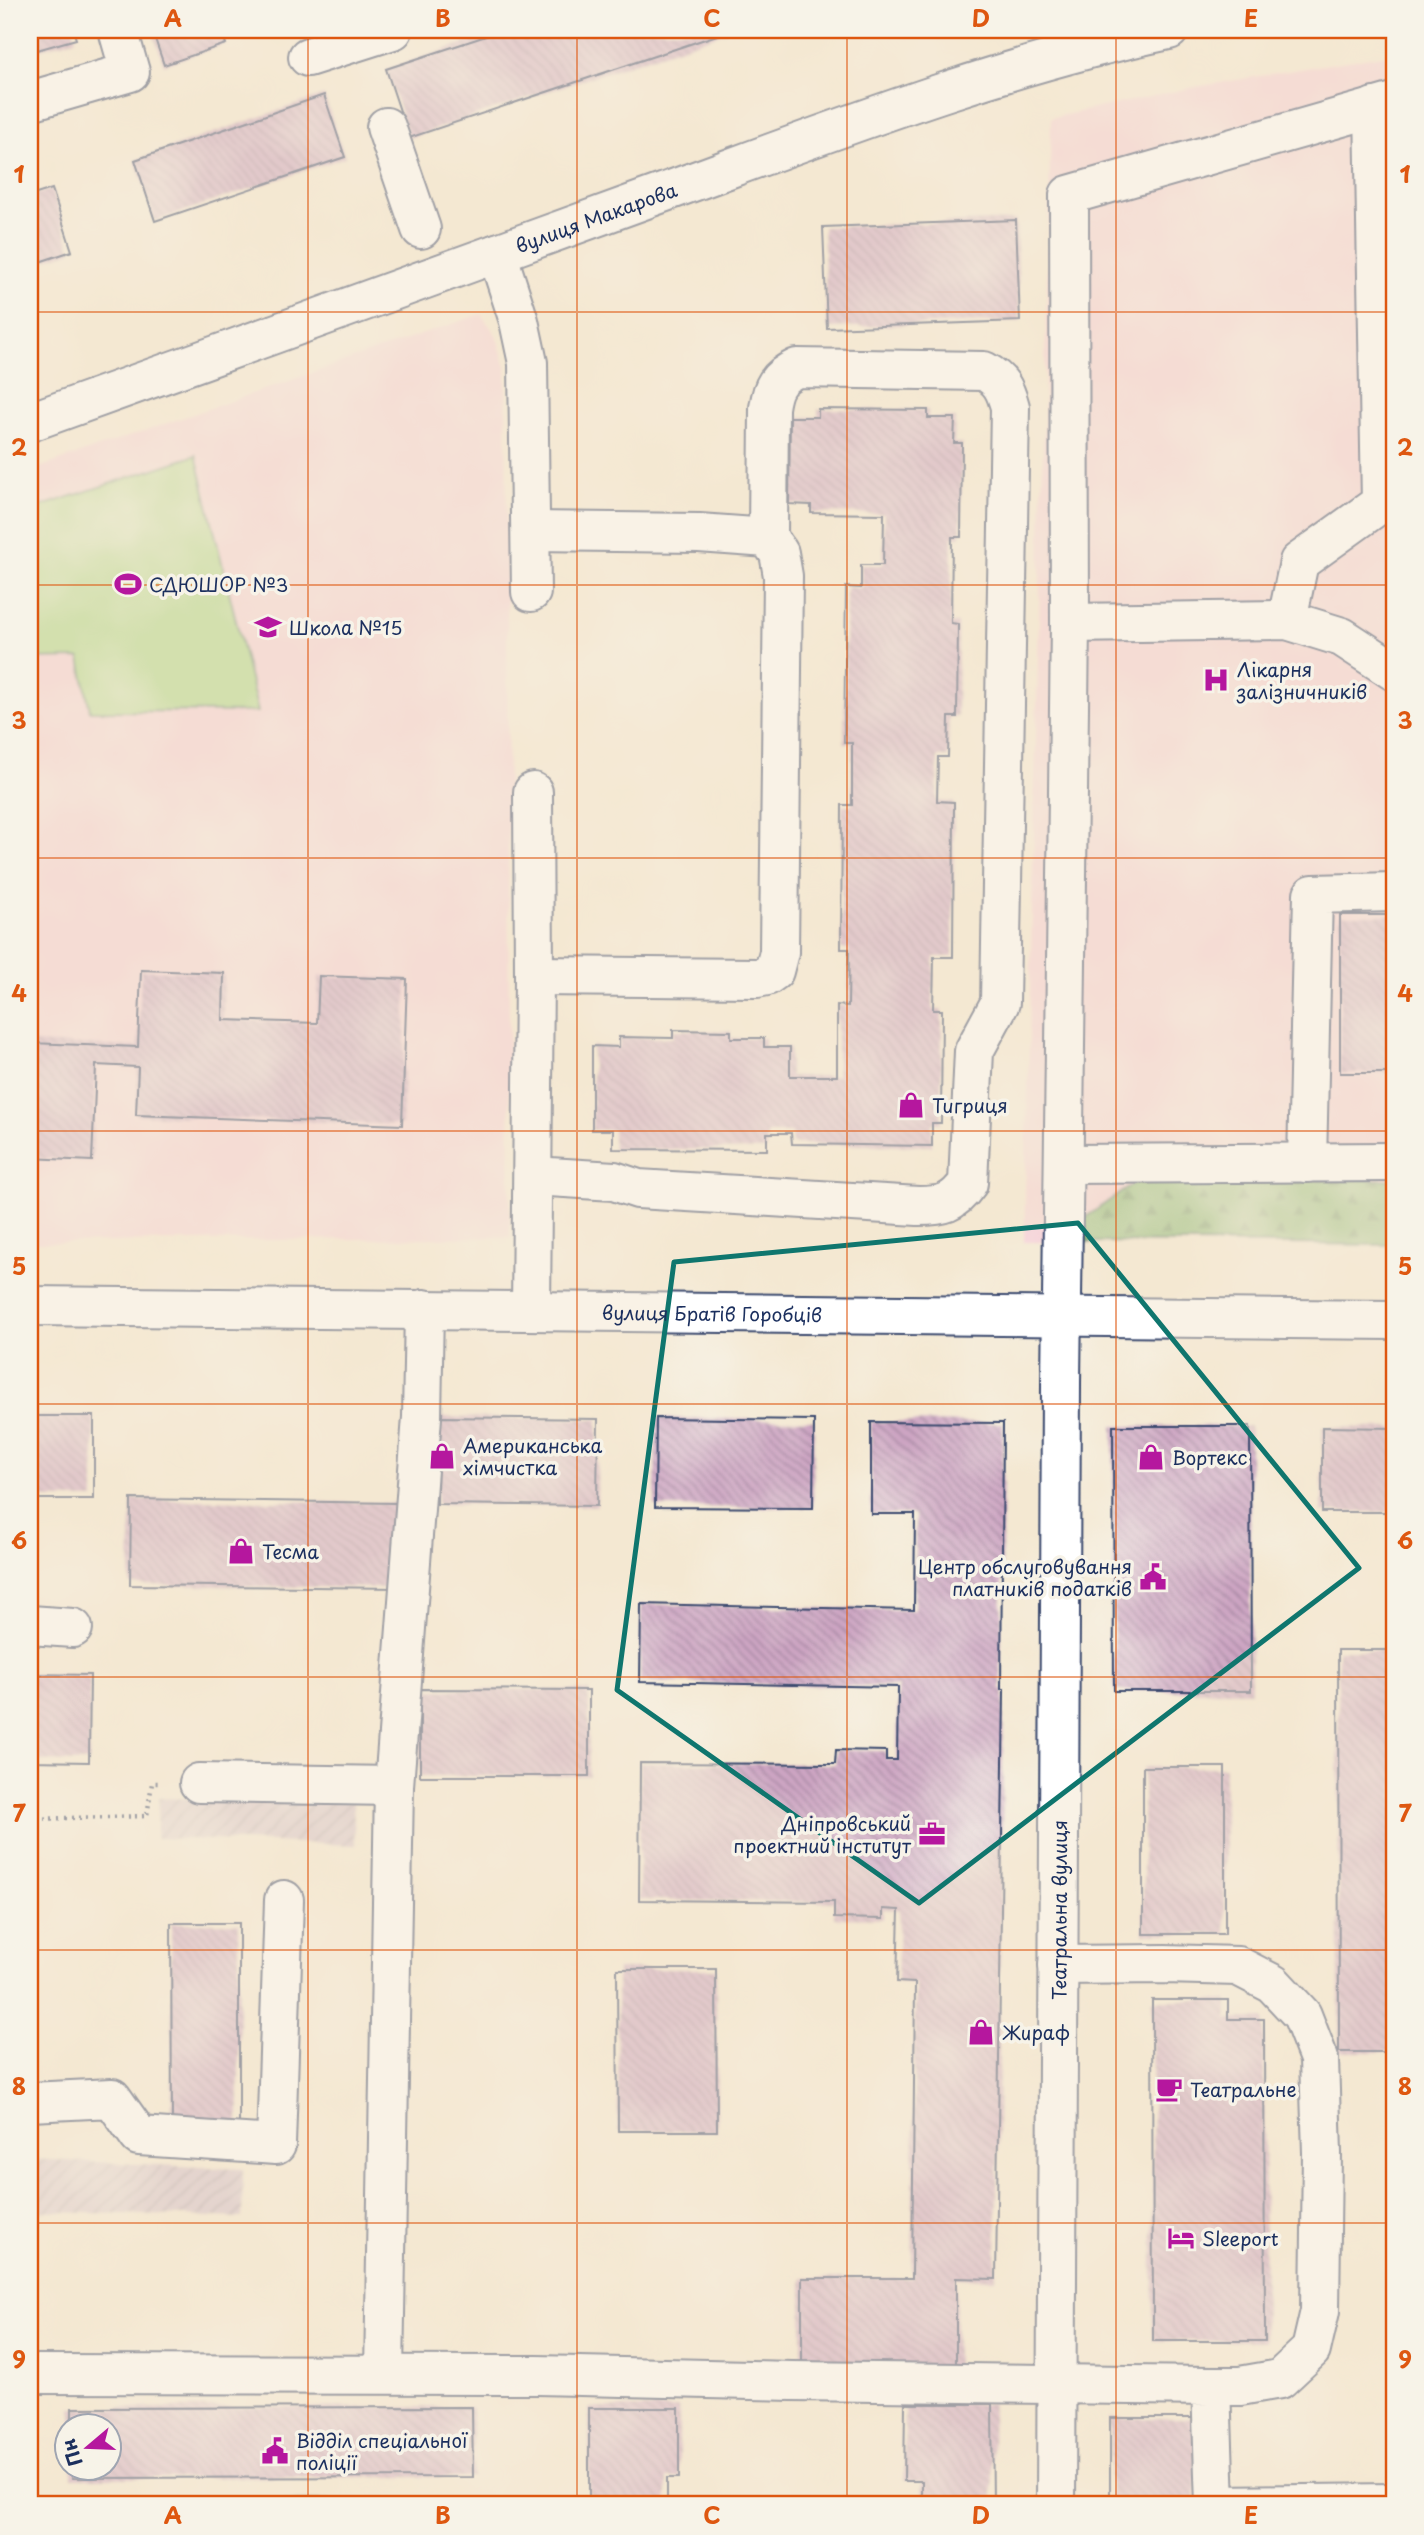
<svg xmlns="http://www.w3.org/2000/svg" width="1424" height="2535" font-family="'Playpen Sans',sans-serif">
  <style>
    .built { fill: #f6cfd7 }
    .industrial { fill: url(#industrial-furrows) }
    .grass { fill: url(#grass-dots); stroke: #638371; stroke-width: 2 }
    .forest { fill: url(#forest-firs); stroke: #527468; stroke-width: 2 }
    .pitch { fill: #abd784; stroke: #638371; stroke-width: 2 }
    .building { fill: url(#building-back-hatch) }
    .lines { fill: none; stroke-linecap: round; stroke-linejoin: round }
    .minor-casing { stroke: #3c4b6f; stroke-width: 42 }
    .path { stroke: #3c4b6f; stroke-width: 4.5; stroke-dasharray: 2 5; stroke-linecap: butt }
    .minor { stroke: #fff; stroke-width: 38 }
    .marked { fill: none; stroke: #0f766e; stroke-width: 5; stroke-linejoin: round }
    .grid { fill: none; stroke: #de5710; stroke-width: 2; stroke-opacity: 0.55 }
    .labels { text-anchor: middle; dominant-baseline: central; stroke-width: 7; stroke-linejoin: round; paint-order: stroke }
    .street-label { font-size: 19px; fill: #1b2f5e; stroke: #f7f3e8 }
    .poi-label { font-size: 19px; fill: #1b2f5e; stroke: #f7f3e8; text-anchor: start }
    .neatline { fill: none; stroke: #de5710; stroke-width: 2.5 }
    .grid-label { font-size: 23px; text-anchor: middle; font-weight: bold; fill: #de5710 }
  </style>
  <defs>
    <pattern id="industrial-furrows" width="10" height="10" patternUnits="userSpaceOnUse" patternTransform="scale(1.75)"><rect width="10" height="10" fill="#d1bdc9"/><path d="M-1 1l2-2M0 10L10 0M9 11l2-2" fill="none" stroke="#a99aa6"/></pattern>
    <pattern id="grass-dots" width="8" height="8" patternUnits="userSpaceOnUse" patternTransform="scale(1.75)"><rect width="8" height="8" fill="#abd784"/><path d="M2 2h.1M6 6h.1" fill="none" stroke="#93b974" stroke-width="1.8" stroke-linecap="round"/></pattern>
    <pattern id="forest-firs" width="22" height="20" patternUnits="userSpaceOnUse" patternTransform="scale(1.75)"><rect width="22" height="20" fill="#88b872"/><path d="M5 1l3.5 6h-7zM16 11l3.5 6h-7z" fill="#6e9661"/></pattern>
    <pattern id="building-back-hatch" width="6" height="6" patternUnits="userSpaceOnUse" patternTransform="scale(1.75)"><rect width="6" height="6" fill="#cda5c3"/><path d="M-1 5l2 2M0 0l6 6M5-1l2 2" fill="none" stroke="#a687a2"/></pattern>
  </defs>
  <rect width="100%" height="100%" fill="#f7f3e8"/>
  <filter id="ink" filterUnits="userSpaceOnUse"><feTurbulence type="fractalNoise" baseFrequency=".0143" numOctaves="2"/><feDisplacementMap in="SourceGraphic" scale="14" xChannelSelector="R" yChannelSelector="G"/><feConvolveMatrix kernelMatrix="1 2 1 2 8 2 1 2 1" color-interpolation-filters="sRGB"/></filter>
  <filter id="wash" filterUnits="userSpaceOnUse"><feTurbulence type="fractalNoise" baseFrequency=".00686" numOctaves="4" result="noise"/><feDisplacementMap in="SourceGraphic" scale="28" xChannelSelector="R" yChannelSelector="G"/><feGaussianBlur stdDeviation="1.57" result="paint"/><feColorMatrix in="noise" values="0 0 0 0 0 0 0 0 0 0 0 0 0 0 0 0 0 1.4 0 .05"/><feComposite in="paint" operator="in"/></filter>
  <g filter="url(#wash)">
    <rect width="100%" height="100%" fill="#f4e8d2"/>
    <g class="built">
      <polygon points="1394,53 1394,1245 1024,1242 1051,118 1196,87"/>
      <polygon points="481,314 496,335 506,367 510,1237 30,1243 30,471"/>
    </g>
    <g class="industrial">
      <polygon points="159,1798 353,1802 355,1845 156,1838"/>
      <polygon points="30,2159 243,2169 242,2218 30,2211"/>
    </g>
    <polygon class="grass" points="52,2501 575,2502 574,2505 51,2505"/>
    <polygon class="forest" points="1394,1179 1394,1245 1080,1242 1083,1219 1136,1182"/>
    <polygon class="pitch" points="196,455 258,712 90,711 80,658 30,659 30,510"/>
    <g id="blocks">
      <g class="building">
        <polygon points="30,30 73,30 76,39 30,52"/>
        <polygon points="152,30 221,30 226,44 164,65"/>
        <polygon points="504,30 732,30 409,138 386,69"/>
        <polygon points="324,95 345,157 155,221 135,160"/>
        <polygon points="52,189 72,251 30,265 30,196"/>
        <polygon points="1016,220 1020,321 827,328 823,227"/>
        <polygon points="818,409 928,410 928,418 955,418 954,443 962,443 961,537 952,537 951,623 958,624 957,717 949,717 948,757 938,757 937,801 954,802 953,957 934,957 933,1010 942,1010 941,1123 932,1123 932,1146 792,1144 791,1133 767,1133 767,1150 613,1149 613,1130 592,1130 592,1046 619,1047 619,1037 673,1038 673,1030 731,1031 731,1038 764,1038 764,1047 790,1047 790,1076 837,1076 837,1005 848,1006 849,949 841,949 842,805 852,805 852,743 844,743 846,587 861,588 861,565 883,565 884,514 811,513 811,505 789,504 790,417 818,417"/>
        <rect x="1340" y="915" width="54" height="158"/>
        <polygon points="141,970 224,973 223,1020 317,1023 319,976 407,979 402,1125 136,1115 138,1067 96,1065 92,1161 30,1158 30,1043 138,1047"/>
        <rect x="30" y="1416" width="64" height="83"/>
        <polygon points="438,1417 598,1419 597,1506 437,1504"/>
        <polygon points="656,1418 814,1420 813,1508 655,1507"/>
        <polygon points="871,1422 1003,1423 1001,1689 1004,1689 996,2279 956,2278 956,2369 802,2368 802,2278 912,2278 915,1983 897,1982 899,1910 883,1909 883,1919 834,1918 834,1902 639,1900 640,1763 835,1764 836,1750 886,1751 886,1760 897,1760 898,1687 640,1682 641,1604 914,1610 915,1514 871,1514"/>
        <polygon points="1113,1426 1250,1426 1251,1691 1114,1691"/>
        <polygon points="1322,1427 1394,1428 1394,1512 1322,1512"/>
        <polygon points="131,1499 398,1503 397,1588 130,1585"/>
        <polygon points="1338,1650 1394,1650 1394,2052 1339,2052"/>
        <polygon points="30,1674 90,1675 89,1762 30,1761"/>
        <polygon points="420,1689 589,1690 589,1776 420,1776"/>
        <rect x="1143" y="1767" width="82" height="167"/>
        <polygon points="171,1923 239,1923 239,2127 172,2127"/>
        <polygon points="617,1969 716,1969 717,2131 618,2131"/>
        <polygon points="1152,2000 1228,2000 1228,2019 1264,2019 1265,2341 1153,2341"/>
        <polygon points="905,2404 992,2404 993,2505 922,2505 922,2481 904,2481"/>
        <polygon points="472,2407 473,2477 72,2478 72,2468 108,2468 108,2426 72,2426 72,2408"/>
        <polygon points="589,2408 679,2408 679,2478 667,2478 667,2505 589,2505"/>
        <polygon points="1110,2418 1195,2418 1196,2505 1110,2505"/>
      </g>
    </g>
  </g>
  <g filter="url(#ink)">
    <use href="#blocks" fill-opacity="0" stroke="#3c4b6f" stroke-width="2"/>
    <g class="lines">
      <g class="minor-casing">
        <g id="minor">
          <polyline points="308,57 393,30"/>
          <polyline points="30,101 130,72 118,30"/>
          <polyline points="386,127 421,229"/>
          <polyline points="497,253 519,321 528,363 531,592"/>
          <path id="s1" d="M30 422C243 346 455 268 668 191 832 131 998 66 1169 30"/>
          <polyline points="531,531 699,533 768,538 779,553 783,576 779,952 774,971 767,976 757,978 534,976"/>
          <polyline points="1287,620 1299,562 1381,503 1374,107"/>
          <polyline points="1070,623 1287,620 1342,637 1394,671"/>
          <polyline points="1307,1163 1313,894 1394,892"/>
          <polyline points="1064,1164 1394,1162"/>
          <path d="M533 1176 614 1181 638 1189 918 1206C943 1206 953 1204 968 1183L974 1051 1000 1003 1010 407C1005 389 1001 380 984 371L797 368C777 377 772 387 769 408L768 538"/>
          <path id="s2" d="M30 1306 1394 1320"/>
          <polyline points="531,1311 534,976 533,792"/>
          <polyline points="30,1625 73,1628"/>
          <polyline points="199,1783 394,1786 422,1417 424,1309"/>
          <polyline points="1058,1965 1165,1964 1238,1966 1273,1984 1302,2015 1319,2059 1322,2153 1320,2311 1311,2350 1280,2379 1240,2386 1211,2386"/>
          <polyline points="30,2102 112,2098 139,2136 276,2145 284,1900"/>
          <polyline points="384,2373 394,1786"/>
          <polyline points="30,2374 537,2375 792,2381 1211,2386 1215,2505 1394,2503"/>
          <path id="s3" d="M1056 2505 1061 1384 1070 623 1069 195 1394 102"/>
        </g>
      </g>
      <polyline class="path" points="30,1819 147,1816 152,1783 161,1783"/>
      <use href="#minor" class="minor"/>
    </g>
  </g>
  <path d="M0 0H1424V2535H0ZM1078 1223 1359 1568 919 1903 617 1690 674 1262Z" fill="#f4e8d2" fill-opacity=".55" fill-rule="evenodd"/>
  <path class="marked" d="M1078 1223 1359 1568 919 1903 617 1690 674 1262Z"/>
  <path class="grid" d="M308 30V2505M577 30V2505M847 30V2505M1116 30V2505M30 312H1394M30 585H1394M30 858H1394M30 1131H1394M30 1404H1394M30 1677H1394M30 1950H1394M30 2223H1394"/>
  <defs>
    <g id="stadium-bare" transform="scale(2.1)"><path d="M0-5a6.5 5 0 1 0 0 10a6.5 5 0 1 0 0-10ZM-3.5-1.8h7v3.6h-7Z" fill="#b5179e" stroke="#f7f3e8" stroke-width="2.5" paint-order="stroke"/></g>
    <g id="school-bare" transform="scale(2.1)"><path d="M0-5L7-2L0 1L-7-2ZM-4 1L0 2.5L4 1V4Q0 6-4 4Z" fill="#b5179e" stroke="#f7f3e8" stroke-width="2.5" paint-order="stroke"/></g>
    <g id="hospital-bare" transform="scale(2.1)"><path d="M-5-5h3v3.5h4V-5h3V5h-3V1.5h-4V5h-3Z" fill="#b5179e" stroke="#f7f3e8" stroke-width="2.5" paint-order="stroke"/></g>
    <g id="shop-bare" transform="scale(2.1)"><path d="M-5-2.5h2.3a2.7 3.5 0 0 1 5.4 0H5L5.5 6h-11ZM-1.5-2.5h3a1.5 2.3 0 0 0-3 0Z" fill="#b5179e" stroke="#f7f3e8" stroke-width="2.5" paint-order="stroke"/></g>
    <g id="civic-bare" transform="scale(2.1)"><path d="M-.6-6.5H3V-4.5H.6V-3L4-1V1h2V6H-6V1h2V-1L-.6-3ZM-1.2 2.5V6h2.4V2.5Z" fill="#b5179e" stroke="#f7f3e8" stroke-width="2.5" paint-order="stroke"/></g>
    <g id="office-bare" transform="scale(2.1)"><path d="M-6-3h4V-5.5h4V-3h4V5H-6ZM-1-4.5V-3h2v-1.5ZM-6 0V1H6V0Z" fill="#b5179e" stroke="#f7f3e8" stroke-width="2.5" paint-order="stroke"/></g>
    <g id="cafe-bare" transform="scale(2.1)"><path d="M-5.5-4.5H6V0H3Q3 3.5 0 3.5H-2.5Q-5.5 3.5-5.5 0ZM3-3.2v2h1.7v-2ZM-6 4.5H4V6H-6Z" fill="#b5179e" stroke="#f7f3e8" stroke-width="2.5" paint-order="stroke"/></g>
    <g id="hotel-bare" transform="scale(2.1)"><path d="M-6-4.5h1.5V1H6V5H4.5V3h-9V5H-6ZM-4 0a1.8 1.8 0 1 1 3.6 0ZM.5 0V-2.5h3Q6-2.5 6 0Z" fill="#b5179e" stroke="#f7f3e8" stroke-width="2.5" paint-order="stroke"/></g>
  </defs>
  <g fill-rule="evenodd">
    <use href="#stadium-bare" x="128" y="584"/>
    <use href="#school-bare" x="268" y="627"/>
    <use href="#hospital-bare" x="1216" y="680"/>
    <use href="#shop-bare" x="911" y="1105"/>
    <use href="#shop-bare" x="442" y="1456"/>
    <use href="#shop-bare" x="1151" y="1457"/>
    <use href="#shop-bare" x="241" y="1551"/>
    <use href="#civic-bare" x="1153" y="1577"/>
    <use href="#office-bare" x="932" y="1834"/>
    <use href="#shop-bare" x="981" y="2032"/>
    <use href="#cafe-bare" x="1169" y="2089"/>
    <use href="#hotel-bare" x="1181" y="2238"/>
    <use href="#civic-bare" x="275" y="2451"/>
  </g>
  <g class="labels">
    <g class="street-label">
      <text stroke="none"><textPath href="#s1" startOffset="602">вулиця Макарова</textPath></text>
      <text stroke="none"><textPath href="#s2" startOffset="682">вулиця Братів Горобців</textPath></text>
      <text stroke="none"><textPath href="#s3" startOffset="595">Театральна вулиця</textPath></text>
    </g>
    <g class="poi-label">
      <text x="149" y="584">СДЮШОР №3</text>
      <text x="289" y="627">Школа №15</text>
      <text x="1237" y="669">Лікарня<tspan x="1237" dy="22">залізничників</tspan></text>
      <text x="932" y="1105">Тигриця</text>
      <text x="463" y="1445">Американська<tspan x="463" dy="22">хімчистка</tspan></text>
      <text x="1172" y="1457">Вортекс</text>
      <text x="262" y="1551">Тесма</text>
      <text x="1132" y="1566" text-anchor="end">Центр обслуговування<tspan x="1132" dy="22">платників податків</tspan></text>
      <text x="911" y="1823" text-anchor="end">Дніпровський<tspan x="911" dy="22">проектний інститут</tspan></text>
      <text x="1002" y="2032">Жираф</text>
      <text x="1190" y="2089">Театральне</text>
      <text x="1202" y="2238">Sleeport</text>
      <text x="296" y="2440">Відділ спеціальної<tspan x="296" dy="22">поліції</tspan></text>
    </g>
  </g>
  <rect width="1424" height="2535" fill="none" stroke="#f7f3e8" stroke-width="77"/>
  <g transform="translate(88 2447) rotate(251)"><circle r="33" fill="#f7f3e8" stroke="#9fa5b1" stroke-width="2"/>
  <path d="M0-5L12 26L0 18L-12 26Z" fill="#b5179e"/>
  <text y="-10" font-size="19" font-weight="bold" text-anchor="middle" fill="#1b2f5e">Пн</text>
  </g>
  <rect x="38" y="38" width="1348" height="2458" class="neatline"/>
  <g class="grid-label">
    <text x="173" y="27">A</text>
    <text x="443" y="27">B</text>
    <text x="712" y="27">C</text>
    <text x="981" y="27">D</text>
    <text x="1251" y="27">E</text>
    <text x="19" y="183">1</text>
    <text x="1405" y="183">1</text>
    <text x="19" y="456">2</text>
    <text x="1405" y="456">2</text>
    <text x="19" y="729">3</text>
    <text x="1405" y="729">3</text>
    <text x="19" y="1002">4</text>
    <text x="1405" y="1002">4</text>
    <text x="19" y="1275">5</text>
    <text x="1405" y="1275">5</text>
    <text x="19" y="1549">6</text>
    <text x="1405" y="1549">6</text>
    <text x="19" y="1822">7</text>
    <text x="1405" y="1822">7</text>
    <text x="19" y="2095">8</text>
    <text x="1405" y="2095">8</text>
    <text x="19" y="2368">9</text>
    <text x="1405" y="2368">9</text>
    <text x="173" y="2524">A</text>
    <text x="443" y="2524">B</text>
    <text x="712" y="2524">C</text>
    <text x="981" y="2524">D</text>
    <text x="1251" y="2524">E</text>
  </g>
</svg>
